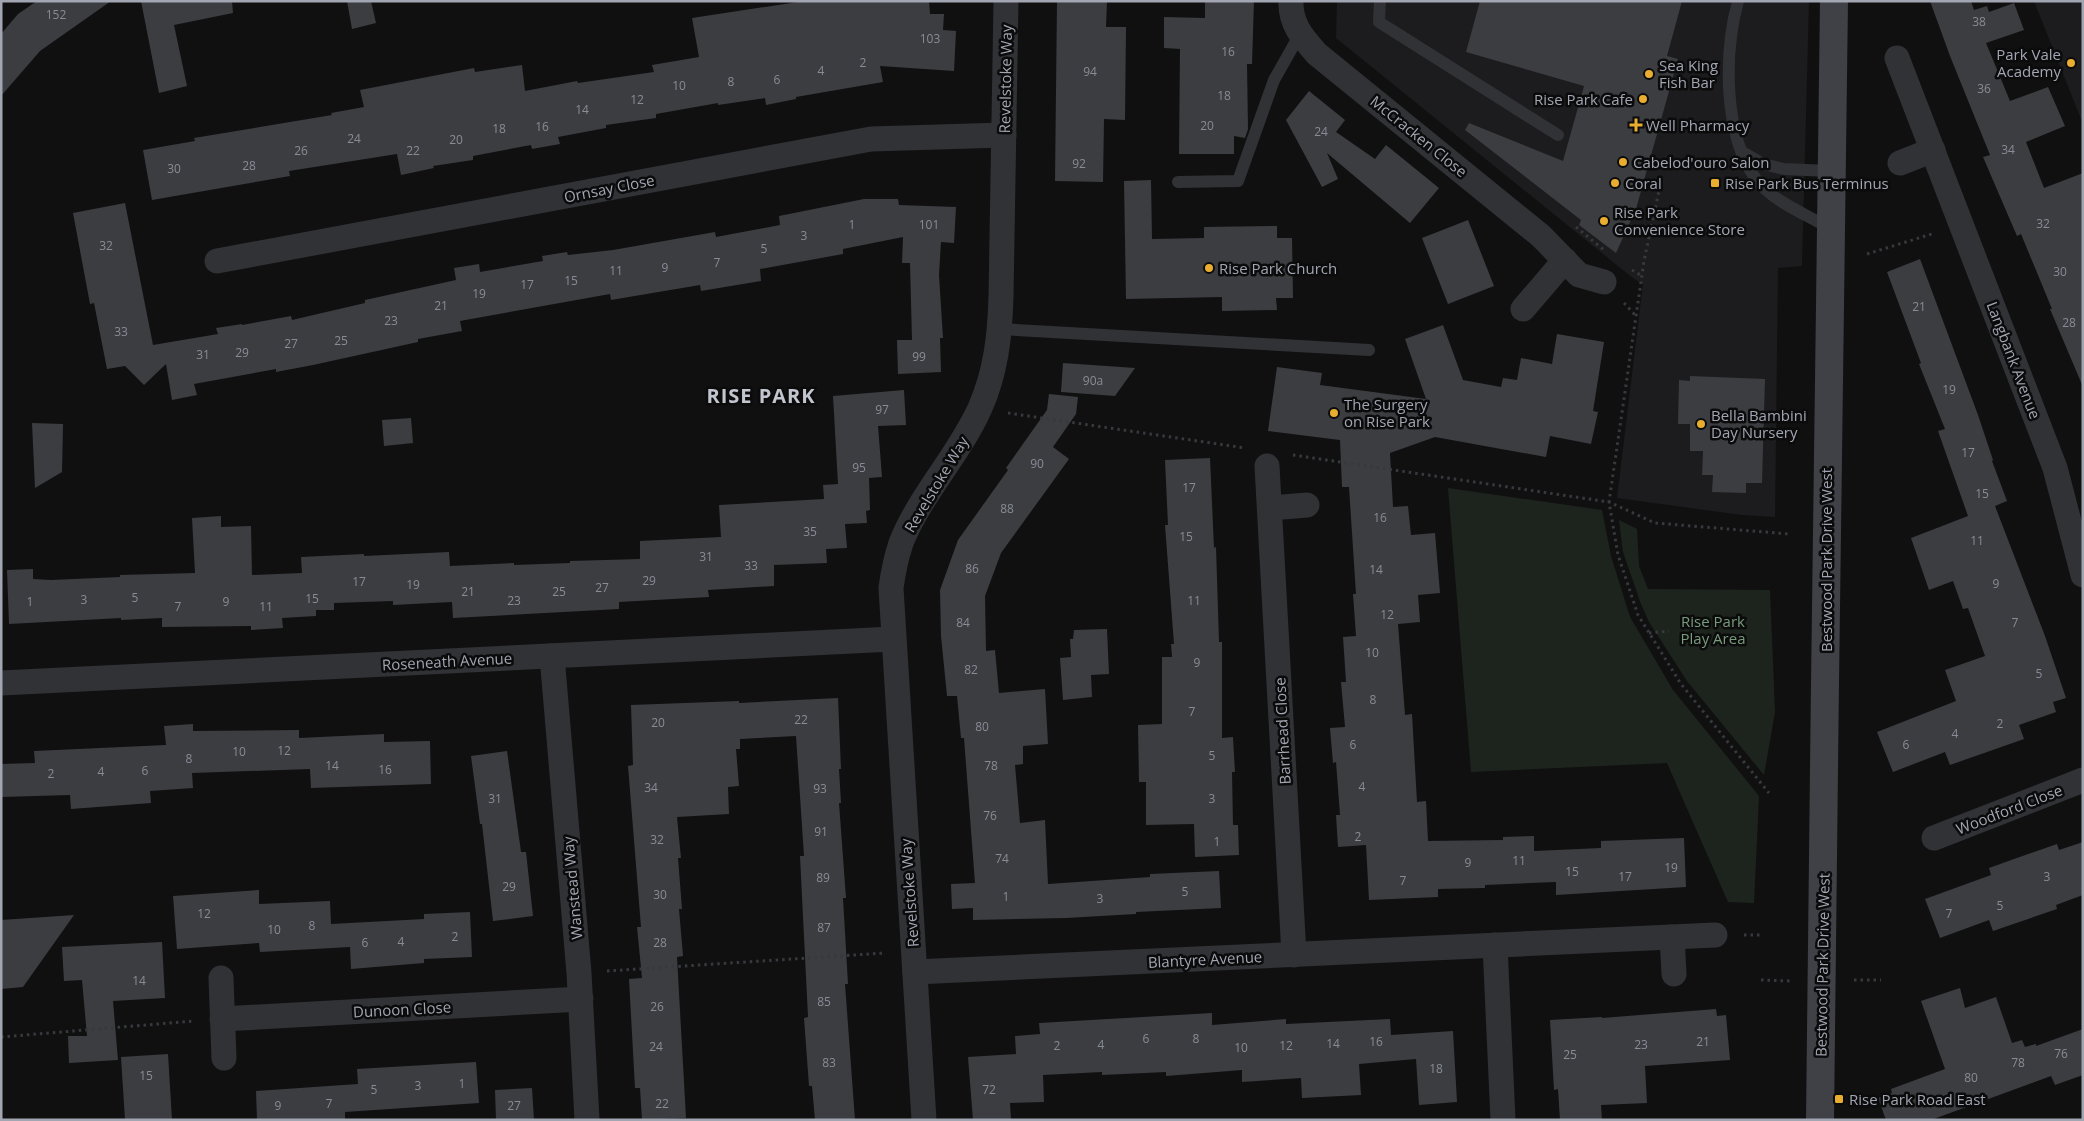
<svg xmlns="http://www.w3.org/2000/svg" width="2084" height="1121" font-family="'Open Sans',sans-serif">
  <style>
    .built { fill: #1c1c1e }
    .green { fill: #1d241d }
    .building { fill: #3c3d41 }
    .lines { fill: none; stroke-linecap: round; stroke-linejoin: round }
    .path { stroke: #37393d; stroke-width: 3; stroke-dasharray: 2.5 4; stroke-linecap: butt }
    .lane { stroke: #313236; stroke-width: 12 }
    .street { stroke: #313236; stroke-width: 25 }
    .secondary { stroke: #3f4146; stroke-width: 28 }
    .poi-dot { fill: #e9ae30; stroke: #0b0b0c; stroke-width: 2 }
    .labels { text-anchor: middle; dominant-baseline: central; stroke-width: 5; stroke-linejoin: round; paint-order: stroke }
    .number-label { font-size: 12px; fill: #888c96 }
    .poi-label { font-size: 15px; fill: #a2a6b2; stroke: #0b0b0c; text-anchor: start }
    .street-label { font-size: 15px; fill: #a2a6b2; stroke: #0b0b0c }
    .park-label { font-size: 15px; fill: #799c7c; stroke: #0b0b0c }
    .district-label { font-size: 20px; font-weight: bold; letter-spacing: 1px; fill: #c2c5ce; stroke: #0b0b0c }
  </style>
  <rect width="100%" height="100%" fill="#101011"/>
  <g class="built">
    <polygon points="1337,1 1809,1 1802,266 1778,268 1775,517 1742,515 1617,498 1643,284 1634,279 1336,38"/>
    <polygon points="2034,1 2083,1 2083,124"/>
  </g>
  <g class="green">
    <polygon points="1448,488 1602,510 1611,556 1630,617 1673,690 1759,796 1754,903 1728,902 1667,763 1471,772"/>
    <polygon points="1619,520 1637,529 1639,566 1648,589 1770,590 1775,712 1764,775 1687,681 1649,622 1641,604 1623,552"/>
  </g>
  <g class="building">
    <polygon points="37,1 111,1 40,51 1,96 1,34 18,14"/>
    <polygon points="141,1 232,1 233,13 174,25 187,86 159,93"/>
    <polygon points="347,1 371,1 376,23 352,29"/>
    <polygon points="804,1 929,1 930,14 944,14 943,30 956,31 954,71 880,66 883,82 796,97 796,99 766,105 765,98 718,105 718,103 656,114 656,118 606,125 606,128 558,137 560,144 532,149 531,145 473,156 473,160 433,166 434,168 401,175 397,154 289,171 290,176 152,200 143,150 195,141 194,138 332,115 331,113 364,107 360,90 474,68 475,72 522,65 525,91 577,81 578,83 654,72 652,65 699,57 692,18"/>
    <polygon points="1057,1 1107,1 1106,27 1126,27 1125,120 1104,119 1103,182 1055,181"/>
    <polygon points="1205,1 1254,1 1252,64 1247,64 1248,129 1245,138 1234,136 1234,154 1179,154 1180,49 1164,48 1164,17 1205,18"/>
    <polygon points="1480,1 1682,1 1667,56 1678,59 1636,209 1616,253 1579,225 1581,220 1465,130 1469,123 1563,161 1584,86 1466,52"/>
    <polygon points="1930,1 1971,1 1974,10 1987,6 1989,12 2014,3 2024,30 1986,43 2010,101 2048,87 2065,126 2026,142 2044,188 2083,173 2083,387 2050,309 2052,309 2021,234 2017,236 1983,157 1990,155 1950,56"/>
    <polygon points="1309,91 1345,120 1336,132 1375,159 1386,145 1439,188 1410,223 1327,153 1338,179 1322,187 1286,120"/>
    <polygon points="1151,180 1152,239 1204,238 1204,227 1277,226 1277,238 1292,238 1293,298 1276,298 1277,310 1222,311 1222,297 1126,299 1124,181"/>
    <polygon points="864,199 898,199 899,205 956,207 954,243 941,242 939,275 943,338 940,338 941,372 898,374 897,340 912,340 910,263 902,263 903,237 843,249 843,254 760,269 761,281 701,291 700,285 611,300 610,294 460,321 462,331 418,339 418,342 313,365 276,372 276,369 194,384 197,395 172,400 166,364 144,385 125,366 107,369 94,303 90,304 73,213 125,203 153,345 218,334 216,328 242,324 242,325 291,316 292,320 365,303 365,300 456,280 454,268 479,264 480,272 543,261 542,256 567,252 568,255 613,250 715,232 716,237 780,225 779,216"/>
    <polygon points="1468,220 1494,286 1448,304 1422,238"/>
    <polygon points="1920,259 1978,415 1993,460 1992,461 2007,501 1995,506 2045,636 2066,698 2053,702 2056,712 2019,725 2024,739 1950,765 1945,752 1893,772 1877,732 1956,701 1945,670 1985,656 1968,608 1963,609 1953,581 1929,590 1911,538 1968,516 1938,431 1945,429 1919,364 1921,363 1887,272"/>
    <polygon points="1443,325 1463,380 1501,387 1503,378 1517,380 1521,358 1552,364 1557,334 1604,342 1593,411 1598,412 1591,444 1550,436 1546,457 1435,437 1390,453 1393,507 1408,506 1411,535 1435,533 1440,593 1418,595 1420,622 1398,624 1405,715 1412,714 1417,802 1426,801 1428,841 1503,840 1503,837 1534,836 1534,851 1601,848 1601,841 1684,838 1686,887 1556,895 1556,882 1485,885 1485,888 1438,889 1438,897 1369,900 1366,845 1338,847 1336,815 1340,815 1336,762 1333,763 1330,728 1345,727 1341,682 1346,682 1343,637 1356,636 1353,594 1356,594 1349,487 1342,487 1340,440 1268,431 1277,367 1322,373 1320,385 1426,399 1405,339"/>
    <polygon points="1063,363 1135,368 1115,396 1061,392"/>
    <polygon points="1690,376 1765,379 1762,483 1746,483 1746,493 1712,492 1713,475 1702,475 1703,451 1690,451 1690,424 1678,424 1679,380 1690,381"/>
    <polygon points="904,390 906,425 878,426 882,477 869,478 870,510 866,511 867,523 845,524 847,548 826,549 827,563 774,565 774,586 708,590 709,597 619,602 619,609 453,618 452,602 393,605 393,601 334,603 334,610 316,610 316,616 282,618 283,628 251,630 251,626 162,627 162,618 121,620 121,618 9,624 7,570 33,569 33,579 51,580 120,577 120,575 195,573 192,518 221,516 221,527 251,526 252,575 302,573 301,557 364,554 364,556 449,552 450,566 514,563 514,565 570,563 570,561 640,559 640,541 721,537 719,505 824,499 823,485 838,484 833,396"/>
    <polygon points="1049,394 1078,397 1076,414 1053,447 1069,459 1001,553 985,596 986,651 995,650 999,693 1045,689 1048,744 1023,746 1023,764 1015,765 1020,823 1045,820 1048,884 1150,877 1150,874 1219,871 1221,908 1136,912 1136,914 1066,918 973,920 973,908 952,909 951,884 975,883 964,738 961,738 957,696 947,696 941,636 940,590 958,540 1008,470 1006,468 1047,410"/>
    <polygon points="411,418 413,443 384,446 382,420"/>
    <polygon points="32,423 63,424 62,472 35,488"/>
    <polygon points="1210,458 1214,548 1216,547 1219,642 1222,642 1222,738 1233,737 1235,772 1232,772 1233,825 1238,825 1239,855 1195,857 1194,824 1146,825 1146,782 1139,782 1138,725 1162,724 1162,657 1172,657 1171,644 1174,644 1165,525 1168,525 1165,460"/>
    <polygon points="1107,629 1109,674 1091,675 1092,697 1063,700 1060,658 1071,657 1070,639 1073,639 1074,630"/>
    <polygon points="838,698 841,769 839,769 841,803 839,803 846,898 843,898 848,984 845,984 855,1120 815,1120 812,1086 809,1086 804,1018 808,1017 800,856 804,856 796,736 740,739 740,749 736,749 739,786 728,787 729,814 677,817 681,858 678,858 682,909 679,909 683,956 677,957 686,1118 642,1120 640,1088 635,1088 629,979 642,978 637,927 641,927 628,766 633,765 631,705 739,701 739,703"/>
    <polygon points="193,724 193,731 299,730 299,738 384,734 384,742 430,741 431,784 311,788 310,769 192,773 193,788 150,791 151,803 71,809 70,795 1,797 1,764 35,763 34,751 166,745 164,726"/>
    <polygon points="507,751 521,852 526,852 533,916 493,921 482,824 480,824 471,756"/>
    <polygon points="2083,842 2083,895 2056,905 2057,909 1993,931 1989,920 1940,938 1925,899 1991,875 1989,868 2014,859 2057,844 2059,850"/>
    <polygon points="259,890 259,904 330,901 331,924 424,919 424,914 470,912 472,957 424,959 424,963 351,969 350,947 260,952 259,943 177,949 173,896"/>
    <polygon points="74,915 23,987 1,989 1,920"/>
    <polygon points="162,942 165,998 113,1001 118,1060 69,1063 68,1036 87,1036 82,980 64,981 62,947"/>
    <polygon points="1960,988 1965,1008 1996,997 2012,1043 2022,1040 2025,1047 2036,1044 2036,1046 2083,1029 2083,1075 2055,1085 2051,1076 1931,1120 1886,1120 1878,1098 1892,1093 1891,1089 1945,1069 1921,1001"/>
    <polygon points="1716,1009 1717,1016 1726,1015 1730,1060 1645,1066 1647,1103 1601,1105 1602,1120 1560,1120 1558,1089 1554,1090 1550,1020 1602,1017 1602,1018"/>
    <polygon points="1212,1013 1212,1025 1286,1019 1286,1024 1390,1019 1391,1035 1453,1031 1457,1102 1419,1105 1416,1059 1359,1064 1361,1095 1302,1098 1301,1078 1242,1082 1242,1070 1166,1076 1166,1072 1102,1075 1102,1072 1043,1075 1044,1102 1010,1103 1011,1120 973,1120 968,1057 1016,1054 1015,1036 1040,1034 1039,1023"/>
    <polygon points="168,1054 172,1120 125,1120 121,1057"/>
    <polygon points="476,1062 479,1103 345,1112 345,1120 257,1120 256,1091 358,1084 357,1069"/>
    <polygon points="532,1088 534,1120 496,1120 495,1090"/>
  </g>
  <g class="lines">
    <g class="path">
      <polyline points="1660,186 1644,261 1609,502 1618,555 1638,615 1681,684 1769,793"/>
      <polyline points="1576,227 1604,250"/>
      <polyline points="1867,254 1935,233"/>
      <polyline points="1632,270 1642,276"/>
      <polyline points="1624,303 1635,315"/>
      <polyline points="1008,413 1245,448"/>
      <polyline points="1293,455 1609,502 1655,523 1789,534"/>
      <polyline points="1649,633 1669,631"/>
      <polyline points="1744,935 1761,935"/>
      <polyline points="607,971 885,953"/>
      <polyline points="1761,980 1791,981"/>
      <polyline points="1854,980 1881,980"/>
      <polyline points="1,1037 194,1021"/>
    </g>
    <g class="lane">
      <polyline points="1380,1 1379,22 1558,135"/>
      <path d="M1738 1C1724 53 1723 134 1756 179 1773 202 1806 214 1829 228"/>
      <polyline points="1742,152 1763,164 1784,169 1830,171"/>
      <polyline points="1178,182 1238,181 1274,80 1300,34"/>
      <polyline points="1000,329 1369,350"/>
    </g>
    <g class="street">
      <path d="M1291 1C1290 24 1303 38 1317 54L1541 236 1579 275 1604 282"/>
      <polyline points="1897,58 2055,468 2083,575"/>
      <polyline points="1900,163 1933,150"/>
      <polyline points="217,261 871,139 1004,135"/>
      <polyline points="1523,309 1565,260"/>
      <polyline points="1267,466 1294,955"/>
      <polyline points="1270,508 1307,505"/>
      <polyline points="552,656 579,973 587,1120"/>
      <polyline points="1,683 893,639"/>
      <polyline points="1934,838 2083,780"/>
      <polyline points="1672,937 1674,974"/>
      <polyline points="1495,945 1503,1120"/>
      <polyline points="915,972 1715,935"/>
      <polyline points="221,978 224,1058"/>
      <polyline points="222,1019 581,999"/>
      <path d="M924 1120 891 588C893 573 896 558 901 543 920 495 959 455 980 408 996 372 1000 335 1001 296L1006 1"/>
    </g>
    <path class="secondary" d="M1820 1120C1825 747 1827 374 1834 1"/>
  </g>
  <g class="poi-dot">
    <circle cx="2071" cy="63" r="5"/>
    <circle cx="1649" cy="74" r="5"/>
    <circle cx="1643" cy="99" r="5"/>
    <path d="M1633.5 117.5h5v5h5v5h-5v5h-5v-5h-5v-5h5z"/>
    <circle cx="1623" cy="162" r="5"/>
    <circle cx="1615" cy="183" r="5"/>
    <rect x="1710" y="178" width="10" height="10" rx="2.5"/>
    <circle cx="1604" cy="221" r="5"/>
    <circle cx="1209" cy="268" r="5"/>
    <circle cx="1334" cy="413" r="5"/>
    <circle cx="1701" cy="424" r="5"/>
    <rect x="1834" y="1094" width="10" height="10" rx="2.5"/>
  </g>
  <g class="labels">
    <g class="number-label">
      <text x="56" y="14">152</text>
      <text x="1979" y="21">38</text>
      <text x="930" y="38">103</text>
      <text x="1228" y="51">16</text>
      <text x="863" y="62">2</text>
      <text x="821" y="70">4</text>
      <text x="1090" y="71">94</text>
      <text x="777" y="79">6</text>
      <text x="731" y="81">8</text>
      <text x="679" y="85">10</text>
      <text x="1984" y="88">36</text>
      <text x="1224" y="95">18</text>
      <text x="637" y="99">12</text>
      <text x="582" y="109">14</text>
      <text x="1207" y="125">20</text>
      <text x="542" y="126">16</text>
      <text x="499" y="128">18</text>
      <text x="1321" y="131">24</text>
      <text x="354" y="138">24</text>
      <text x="456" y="139">20</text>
      <text x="2008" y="149">34</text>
      <text x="301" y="150">26</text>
      <text x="413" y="150">22</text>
      <text x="1079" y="163">92</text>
      <text x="249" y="165">28</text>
      <text x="174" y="168">30</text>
      <text x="2043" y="223">32</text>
      <text x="852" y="224">1</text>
      <text x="929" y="224">101</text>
      <text x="804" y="235">3</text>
      <text x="106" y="245">32</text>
      <text x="764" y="248">5</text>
      <text x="717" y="262">7</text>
      <text x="665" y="267">9</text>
      <text x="616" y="270">11</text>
      <text x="2060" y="271">30</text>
      <text x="571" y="280">15</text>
      <text x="527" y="284">17</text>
      <text x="479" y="293">19</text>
      <text x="441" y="305">21</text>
      <text x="1919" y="306">21</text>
      <text x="391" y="320">23</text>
      <text x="2069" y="322">28</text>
      <text x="121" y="331">33</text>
      <text x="341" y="340">25</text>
      <text x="291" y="343">27</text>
      <text x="242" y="352">29</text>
      <text x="203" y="354">31</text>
      <text x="919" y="356">99</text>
      <text x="1093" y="380">90a</text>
      <text x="1949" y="389">19</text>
      <text x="882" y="409">97</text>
      <text x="1968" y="452">17</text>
      <text x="1037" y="463">90</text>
      <text x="859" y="467">95</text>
      <text x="1189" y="487">17</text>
      <text x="1982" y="493">15</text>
      <text x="1007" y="508">88</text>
      <text x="1380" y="517">16</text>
      <text x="810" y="531">35</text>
      <text x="1186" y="536">15</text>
      <text x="1977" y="540">11</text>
      <text x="706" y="556">31</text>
      <text x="751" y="565">33</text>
      <text x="972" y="568">86</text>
      <text x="1376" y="569">14</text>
      <text x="649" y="580">29</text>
      <text x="359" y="581">17</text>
      <text x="1996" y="583">9</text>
      <text x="413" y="584">19</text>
      <text x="602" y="587">27</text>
      <text x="468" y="591">21</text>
      <text x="559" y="591">25</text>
      <text x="135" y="597">5</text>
      <text x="312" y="598">15</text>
      <text x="84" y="599">3</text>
      <text x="514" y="600">23</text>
      <text x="1194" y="600">11</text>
      <text x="30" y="601">1</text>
      <text x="226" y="601">9</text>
      <text x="178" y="606">7</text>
      <text x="266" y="606">11</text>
      <text x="1387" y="614">12</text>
      <text x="963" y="622">84</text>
      <text x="2015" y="622">7</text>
      <text x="1372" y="652">10</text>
      <text x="1197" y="662">9</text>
      <text x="971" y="669">82</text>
      <text x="2039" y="673">5</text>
      <text x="1373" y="699">8</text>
      <text x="1192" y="711">7</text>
      <text x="801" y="719">22</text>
      <text x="658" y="722">20</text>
      <text x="2000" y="723">2</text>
      <text x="982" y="726">80</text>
      <text x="1955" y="733">4</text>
      <text x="1353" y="744">6</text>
      <text x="1906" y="744">6</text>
      <text x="284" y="750">12</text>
      <text x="239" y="751">10</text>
      <text x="1212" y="755">5</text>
      <text x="189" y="758">8</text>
      <text x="332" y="765">14</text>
      <text x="991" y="765">78</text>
      <text x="385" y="769">16</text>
      <text x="145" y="770">6</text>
      <text x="101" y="771">4</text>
      <text x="51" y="773">2</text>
      <text x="1362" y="786">4</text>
      <text x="651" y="787">34</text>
      <text x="820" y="788">93</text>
      <text x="495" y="798">31</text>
      <text x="1212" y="798">3</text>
      <text x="990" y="815">76</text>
      <text x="821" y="831">91</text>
      <text x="1358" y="836">2</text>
      <text x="657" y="839">32</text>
      <text x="1217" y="841">1</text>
      <text x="1002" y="858">74</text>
      <text x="1519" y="860">11</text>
      <text x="1468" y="862">9</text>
      <text x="1671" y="867">19</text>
      <text x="1572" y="871">15</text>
      <text x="1625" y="876">17</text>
      <text x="2047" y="876">3</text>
      <text x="823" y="877">89</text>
      <text x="1403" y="880">7</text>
      <text x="509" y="886">29</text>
      <text x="1185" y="891">5</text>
      <text x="660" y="894">30</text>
      <text x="1006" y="896">1</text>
      <text x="1100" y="898">3</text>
      <text x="2000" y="905">5</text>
      <text x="204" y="913">12</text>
      <text x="1949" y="913">7</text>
      <text x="312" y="925">8</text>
      <text x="824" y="927">87</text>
      <text x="274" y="929">10</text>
      <text x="455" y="936">2</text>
      <text x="401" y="941">4</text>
      <text x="365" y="942">6</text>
      <text x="660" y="942">28</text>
      <text x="139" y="980">14</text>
      <text x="824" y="1001">85</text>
      <text x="657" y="1006">26</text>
      <text x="1146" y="1038">6</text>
      <text x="1196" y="1038">8</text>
      <text x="1376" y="1041">16</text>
      <text x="1703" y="1041">21</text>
      <text x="1333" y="1043">14</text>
      <text x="1101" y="1044">4</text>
      <text x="1641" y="1044">23</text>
      <text x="1057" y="1045">2</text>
      <text x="1286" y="1045">12</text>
      <text x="656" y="1046">24</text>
      <text x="1241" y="1047">10</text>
      <text x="2061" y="1053">76</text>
      <text x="1570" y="1054">25</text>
      <text x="829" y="1062">83</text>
      <text x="2018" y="1062">78</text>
      <text x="1436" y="1068">18</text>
      <text x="146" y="1075">15</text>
      <text x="1971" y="1077">80</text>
      <text x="462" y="1083">1</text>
      <text x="418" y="1085">3</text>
      <text x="374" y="1089">5</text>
      <text x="989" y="1089">72</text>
      <text x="329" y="1103">7</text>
      <text x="662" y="1103">22</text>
      <text x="278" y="1105">9</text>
      <text x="514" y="1105">27</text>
    </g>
    <g class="poi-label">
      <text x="2061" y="54" text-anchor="end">Park Vale<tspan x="2061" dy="17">Academy</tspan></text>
      <text x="1659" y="65">Sea King<tspan x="1659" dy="17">Fish Bar</tspan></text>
      <text x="1633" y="99" text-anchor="end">Rise Park Cafe</text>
      <text x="1646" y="125">Well Pharmacy</text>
      <text x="1633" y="162">Cabelod'ouro Salon</text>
      <text x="1625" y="183">Coral</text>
      <text x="1725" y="183">Rise Park Bus Terminus</text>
      <text x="1614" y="212">Rise Park<tspan x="1614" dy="17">Convenience Store</tspan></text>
      <text x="1219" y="268">Rise Park Church</text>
      <text x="1344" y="404">The Surgery<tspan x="1344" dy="17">on Rise Park</tspan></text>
      <text x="1711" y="415">Bella Bambini<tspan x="1711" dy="17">Day Nursery</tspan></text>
      <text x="1849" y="1099">Rise Park Road East</text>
    </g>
    <g class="street-label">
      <text transform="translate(1005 79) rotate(-89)">Revelstoke Way</text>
      <text transform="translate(1419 136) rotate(39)">McCracken Close</text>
      <text transform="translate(609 188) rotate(-11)">Ornsay Close</text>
      <text transform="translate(2014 360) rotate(69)">Langbank Avenue</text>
      <text transform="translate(936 484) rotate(-59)">Revelstoke Way</text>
      <text transform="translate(1826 560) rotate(-90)">Bestwood Park Drive West</text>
      <text transform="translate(447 661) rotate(-3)">Roseneath Avenue</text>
      <text transform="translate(1282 731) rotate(-93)">Barrhead Close</text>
      <text transform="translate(2009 809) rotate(-21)">Woodford Close</text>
      <text transform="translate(572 888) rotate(-95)">Wanstead Way</text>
      <text transform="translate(909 893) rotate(-94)">Revelstoke Way</text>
      <text transform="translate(1205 959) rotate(-3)">Blantyre Avenue</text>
      <text transform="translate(1822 965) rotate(-89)">Bestwood Park Drive West</text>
      <text transform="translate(402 1009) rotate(-3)">Dunoon Close</text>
    </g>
    <g class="park-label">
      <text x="1713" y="621">Rise Park<tspan x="1713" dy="17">Play Area</tspan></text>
    </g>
    <g class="district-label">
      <text x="761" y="395">RISE PARK</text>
    </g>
  </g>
  <rect width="2084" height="1121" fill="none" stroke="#a2a6b2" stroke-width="5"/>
</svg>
